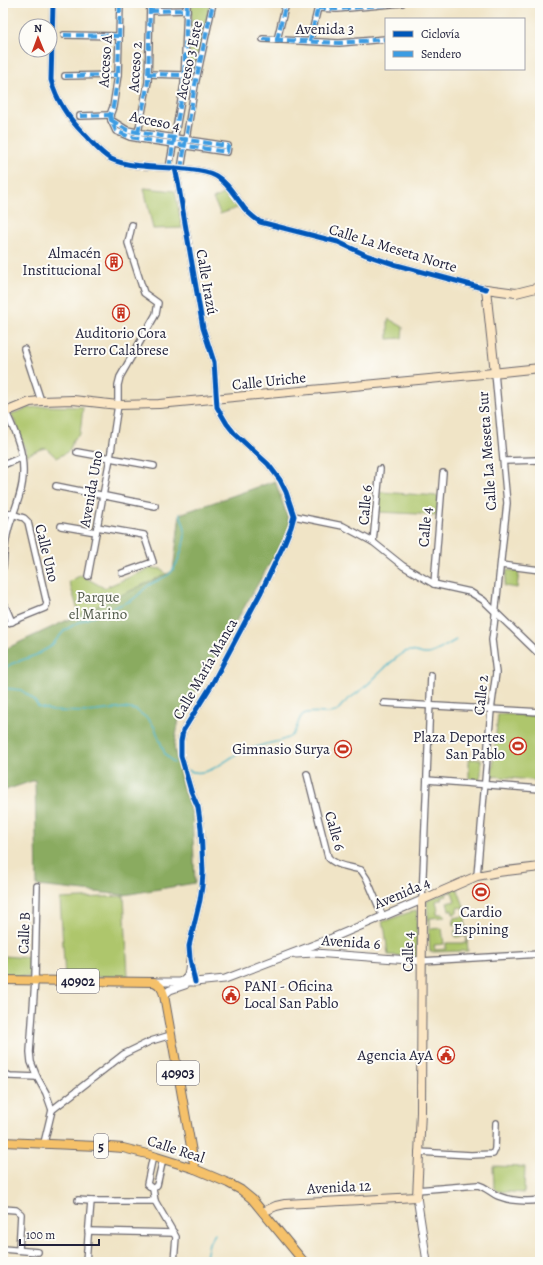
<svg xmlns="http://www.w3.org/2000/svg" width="543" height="1265" font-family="Alegreya,serif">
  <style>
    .green { fill: #aec66c; stroke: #687454; fill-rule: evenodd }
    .forest { fill: #8aab60; stroke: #56664e }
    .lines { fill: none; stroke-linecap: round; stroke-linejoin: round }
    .stream { stroke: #47b3c5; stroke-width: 1.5 }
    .minor-casing { stroke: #6a666c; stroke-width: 8 }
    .tertiary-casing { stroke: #6a666c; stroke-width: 9 }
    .secondary-casing { stroke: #6a666c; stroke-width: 10 }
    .primary-casing { stroke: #6a666c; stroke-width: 10 }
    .minor { stroke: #fff; stroke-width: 5.5 }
    .tertiary { stroke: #fff; stroke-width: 7 }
    .secondary { stroke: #fbe6c4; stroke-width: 8 }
    .primary { stroke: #f5c16b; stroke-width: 8 }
    .quiet { stroke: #3c9ce2; stroke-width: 4; stroke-dasharray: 8 4; stroke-linecap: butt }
    .cycleway-casing { stroke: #fdfcf7; stroke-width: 8 }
    .cycleway { stroke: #0057b8; stroke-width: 5 }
    .labels { text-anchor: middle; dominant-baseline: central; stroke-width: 4; stroke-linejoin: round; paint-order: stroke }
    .shield { fill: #fdfcf7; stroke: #646373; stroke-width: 1 }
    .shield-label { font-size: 14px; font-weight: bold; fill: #22223b }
    .street-label { font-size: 15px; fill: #22223b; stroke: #fdfcf7 }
    .poi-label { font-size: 15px; fill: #22223b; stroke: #fdfcf7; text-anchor: end }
    .park-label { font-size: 15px; fill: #535b4c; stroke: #fdfcf7 }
  </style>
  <rect width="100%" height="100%" fill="#fdfcf7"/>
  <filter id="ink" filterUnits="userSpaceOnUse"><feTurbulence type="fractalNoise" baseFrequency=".025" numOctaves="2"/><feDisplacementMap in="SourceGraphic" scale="8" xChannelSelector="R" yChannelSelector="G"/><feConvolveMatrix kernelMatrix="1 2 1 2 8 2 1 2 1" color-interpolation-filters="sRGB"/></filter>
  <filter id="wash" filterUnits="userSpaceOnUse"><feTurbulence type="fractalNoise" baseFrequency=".012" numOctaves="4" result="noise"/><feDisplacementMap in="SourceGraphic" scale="16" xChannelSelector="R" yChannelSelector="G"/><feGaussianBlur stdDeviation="0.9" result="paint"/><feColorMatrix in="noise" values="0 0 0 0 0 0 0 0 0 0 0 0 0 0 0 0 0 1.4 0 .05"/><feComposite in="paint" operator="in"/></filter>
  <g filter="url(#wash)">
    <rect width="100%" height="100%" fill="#f0e4c6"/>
    <g class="green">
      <polygon points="192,3 210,3 194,79 188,79"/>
      <polygon points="144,188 175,191 182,228 153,229"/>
      <polygon points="229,191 240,207 220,214 218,208 213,199"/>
      <polygon points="389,319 403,327 402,338 388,339 388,321"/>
      <polygon points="45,406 83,407 80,434 73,440 70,450 57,458 46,448 41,449 27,455 18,428 11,414 29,408"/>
      <polygon points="380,492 438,496 437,515 379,512"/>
      <polygon points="151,568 162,569 169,578 83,616 79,613 69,582 81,575 104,588"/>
      <polygon points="507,570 519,571 517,588 504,586"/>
      <polygon points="498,714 540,716 540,781 492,776"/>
      <polygon points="469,759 481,759 481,774 479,780 469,779"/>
      <path d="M457 888 464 906 468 951 430 952 427 901ZM452 892 455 901 447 903 449 910H452L453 914 457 913V908L464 907 465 916 453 918 454 925 464 923 465 929 455 930V937L466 936 467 943H446V949L435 950 434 945 444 944 442 928 430 929V918L445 917 444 914H437V911L438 910 436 901 442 899 441 897 447 896 446 893Z"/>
      <polygon points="124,896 128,976 65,977 60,899"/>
      <polygon points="416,910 417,912 417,957 388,955 385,931 382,922"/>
      <polygon points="3,956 31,958 30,977 3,976"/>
      <polygon points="493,1166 525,1167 524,1193 497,1191 494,1188"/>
    </g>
    <polygon class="forest" points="275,481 291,527 179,719 174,747 183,789 192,814 195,883 124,895 37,886 35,780 3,791 3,650 173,571 180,514"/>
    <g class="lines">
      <g class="stream">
        <path d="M3 670 11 664 36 655 50 647 65 630 79 622 130 601C137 598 142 590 149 585 155 581 162 579 168 575 177 569 185 543 185 532 185 526 182 520 180 514"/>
        <polyline points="3,688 21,690 32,698 39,707 53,711 88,712 124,708 136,710 148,719 155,728 165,754 174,763"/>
        <path d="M188 770C205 779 223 762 237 754 243 750 252 748 260 746 270 742 283 742 291 736 299 730 297 717 304 714 314 710 330 716 337 711 339 709 341 706 343 704 350 697 360 692 367 685 379 674 389 662 403 653 411 648 418 654 426 654 434 655 448 644 456 640"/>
        <polyline points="205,1262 209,1243 215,1234"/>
      </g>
    </g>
  </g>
  <g filter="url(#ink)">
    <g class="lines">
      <g class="minor-casing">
        <g id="minor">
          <path d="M53 3 51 80C57 102 68 118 84 134 92 142 101 154 111 159 129 168 165 167 186 169 196 170 207 171 216 176 228 183 234 195 242 205 246 212 253 217 260 222L338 242 366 255 393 264 486 289"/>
          <polyline points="318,8 337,9 402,3"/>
          <polyline points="150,11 187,10"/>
          <polyline points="64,35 119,36"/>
          <polyline points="263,39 339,43 386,39"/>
          <polyline points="277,40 286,3"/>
          <polyline points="310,41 319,3"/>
          <polyline points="148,74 184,75"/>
          <polyline points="65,76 118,75"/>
          <polyline points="184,84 195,85"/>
          <polyline points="80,116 110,115"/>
          <polygon points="111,120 127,130 142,133 228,146 227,152 147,140 130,137 116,131"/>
          <polyline points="111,120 110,115 113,107 118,75 120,3"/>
          <polyline points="138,133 148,82 150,3"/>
          <polyline points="169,168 184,84 187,3"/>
          <polyline points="175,168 178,182 203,328 214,362 217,407 227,424 235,434 268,464 280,480 286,492 294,516 291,527 284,544 261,592 211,686 183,731 181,741 181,756 191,791 198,807 201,828 203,872 202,886 200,900 189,946 190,959 195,982"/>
          <polyline points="181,169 195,85 213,3"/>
          <polyline points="24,349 41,401"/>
          <polyline points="77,452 154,466"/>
          <polyline points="504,461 540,460"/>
          <polyline points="3,465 22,457"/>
          <polyline points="56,486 155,506"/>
          <polyline points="3,511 24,518 28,522 47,604 45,608 3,625"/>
          <polyline points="294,516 343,526 373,542 403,566 434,584 470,592 483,600 540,655"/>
          <polyline points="61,526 96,532"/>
          <polyline points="97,527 144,535 153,562 122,573"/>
          <polyline points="373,542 380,469"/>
          <polyline points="501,565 540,570"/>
          <path d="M3 567C4 553 5 540 9 527 14 510 23 492 23 474 24 451 15 432 6 412"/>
          <polyline points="88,576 110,458 118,405 118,385 120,377 156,314 158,303 144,293 128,243 132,225"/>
          <polyline points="434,584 443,473"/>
          <polyline points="3,601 12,622"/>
          <polyline points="384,703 540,712"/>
          <path d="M307 774 328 857C335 866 351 867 361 870L367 879 383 917"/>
          <polyline points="427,780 540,789"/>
          <polyline points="477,876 491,710 496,673 492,640 494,625 507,503 495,373"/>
          <polyline points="37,886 35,980 30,1052 31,1062 37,1077 46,1093 52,1110 44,1143"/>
          <polyline points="422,900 431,675"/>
          <polyline points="422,961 540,954"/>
          <polyline points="3,1073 10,1076 37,1077"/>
          <polyline points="52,1110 124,1054 151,1041 171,1035"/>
          <polyline points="418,1152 471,1155 493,1154 495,1149 496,1123"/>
          <polyline points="163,1159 157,1185 153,1189 155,1201 176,1237 174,1262"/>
          <polyline points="153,1189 147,1184 153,1156"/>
          <path d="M417 1190 478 1185C486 1187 491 1193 498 1196 510 1201 527 1202 540 1200"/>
          <polyline points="78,1200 91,1201 86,1262"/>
          <polyline points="91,1201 155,1201"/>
          <polyline points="3,1209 16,1210 21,1214 19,1250"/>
          <polyline points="88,1231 174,1233"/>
          <polyline points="3,1249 38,1252"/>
        </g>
      </g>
      <g class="tertiary-casing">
        <g id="tertiary">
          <polyline points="296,954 315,953 422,961"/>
          <polyline points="154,982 195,982 225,979 332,938 422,900"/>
          <path d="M181 982C190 978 189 968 190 959"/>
          <polyline points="164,995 170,990 185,985"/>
          <polyline points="417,1197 427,1262"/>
        </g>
      </g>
      <g class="secondary-casing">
        <g id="secondary">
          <polyline points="495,373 486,289 516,293 540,287"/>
          <polyline points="3,413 30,402 41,401 73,400 118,405 159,404 483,374 540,368"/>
          <polyline points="263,1212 276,1206 285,1204 417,1197 421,1112 422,900 477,876 498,872 540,867"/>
        </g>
      </g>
      <g class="primary-casing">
        <g id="primary">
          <path d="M3 980 154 982C160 985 162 988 164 995L195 1169"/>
          <polyline points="3,1142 97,1146 123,1148 147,1154 195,1169 228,1183 241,1190 252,1199 304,1262"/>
        </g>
      </g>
      <use href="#minor" class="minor"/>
      <use href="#tertiary" class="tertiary"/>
      <use href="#secondary" class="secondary"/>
      <use href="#primary" class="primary"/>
      <g class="quiet">
        <polyline points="318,8 337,9 402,3"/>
        <polyline points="150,11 187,10"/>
        <polyline points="64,35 119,36"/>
        <polyline points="263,39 339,43 386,39"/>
        <polyline points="277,40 286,3"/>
        <polyline points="310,41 319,3"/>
        <polyline points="148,74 184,75"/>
        <polyline points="65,76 118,75"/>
        <polyline points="80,116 110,115"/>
        <polygon points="111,120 127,130 142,133 228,146 227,152 147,140 130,137 116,131"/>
        <polyline points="111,120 110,115 113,107 118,75 120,3"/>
        <polyline points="138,133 148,82 150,3"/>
        <polyline points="169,168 184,84 187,3"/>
        <polyline points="181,169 195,85 213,3"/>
      </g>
      <g class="cycleway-casing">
        <g id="cycleway">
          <path d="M53 3 51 80C57 102 68 118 84 134 92 142 101 154 111 159 129 168 165 167 186 169 196 170 207 171 216 176 228 183 234 195 242 205 246 212 253 217 260 222L338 242 366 255 393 264 486 289"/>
          <polyline points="175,168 178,182 203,328 214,362 217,407 227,424 235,434 268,464 280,480 286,492 294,516 291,527 284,544 261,592 211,686 183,731 181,741 181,756 191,791 198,807 201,828 203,872 202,886 200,900 189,946 190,959 195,982"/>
        </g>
      </g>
      <use href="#cycleway" class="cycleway"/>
    </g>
  </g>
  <defs>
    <g id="building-ring" transform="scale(0.9)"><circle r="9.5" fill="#fdfcf7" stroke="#c8321e" stroke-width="1.5"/><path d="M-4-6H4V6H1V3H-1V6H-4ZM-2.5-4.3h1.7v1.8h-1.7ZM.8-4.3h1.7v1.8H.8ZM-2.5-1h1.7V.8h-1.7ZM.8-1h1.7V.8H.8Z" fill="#c8321e"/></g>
    <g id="stadium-ring" transform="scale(0.9)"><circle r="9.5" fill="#fdfcf7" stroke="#c8321e" stroke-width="1.5"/><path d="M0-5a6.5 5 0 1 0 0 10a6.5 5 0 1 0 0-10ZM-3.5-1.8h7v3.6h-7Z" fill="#c8321e"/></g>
    <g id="civic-ring" transform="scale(0.9)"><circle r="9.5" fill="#fdfcf7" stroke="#c8321e" stroke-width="1.5"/><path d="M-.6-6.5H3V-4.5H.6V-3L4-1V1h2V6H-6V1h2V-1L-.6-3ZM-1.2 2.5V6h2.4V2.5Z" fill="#c8321e"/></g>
  </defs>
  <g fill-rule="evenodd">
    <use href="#building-ring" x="114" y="262"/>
    <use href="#building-ring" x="121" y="313"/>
    <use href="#stadium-ring" x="518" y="746"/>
    <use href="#stadium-ring" x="343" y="749"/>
    <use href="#stadium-ring" x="481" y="892"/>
    <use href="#civic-ring" x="231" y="995"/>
    <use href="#civic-ring" x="446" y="1055"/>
  </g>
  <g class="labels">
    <g class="shield">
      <rect x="57" y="969" width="42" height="24" rx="3"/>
      <rect x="157" y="1061" width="42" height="24" rx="3"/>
      <rect x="94" y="1134" width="14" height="24" rx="3"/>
    </g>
    <g class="shield-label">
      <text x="78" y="981">40902</text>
      <text x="178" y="1073">40903</text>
      <text x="101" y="1146">5</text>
    </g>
    <g class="street-label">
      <text x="325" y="29">Avenida 3</text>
      <text transform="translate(189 60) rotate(-78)">Acceso 3 Este</text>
      <text transform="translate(105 61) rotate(-86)">Acceso A</text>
      <text transform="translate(135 67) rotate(-86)">Acceso 2</text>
      <text transform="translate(155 121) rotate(12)">Acceso 4</text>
      <text transform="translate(393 248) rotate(17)">Calle La Meseta Norte</text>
      <text transform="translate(207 282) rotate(80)">Calle Irazú</text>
      <text transform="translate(269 381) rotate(-6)">Calle Uriche</text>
      <text transform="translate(487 451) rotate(-94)">Calle La Meseta Sur</text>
      <text transform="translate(91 489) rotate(-80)">Avenida Uno</text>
      <text transform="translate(365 505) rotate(-85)">Calle 6</text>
      <text transform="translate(425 527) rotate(-85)">Calle 4</text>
      <text transform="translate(47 553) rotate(76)">Calle Uno</text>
      <text transform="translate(205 669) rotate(-60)">Calle María Manca</text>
      <text transform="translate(481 695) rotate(-84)">Calle 2</text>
      <text transform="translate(335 831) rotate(74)">Calle 6</text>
      <text transform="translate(402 893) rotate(-23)">Avenida 4</text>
      <text transform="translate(24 933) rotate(-88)">Calle B</text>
      <text transform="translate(351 942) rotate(4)">Avenida 6</text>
      <text transform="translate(408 952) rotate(-90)">Calle 4</text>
      <text transform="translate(176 1149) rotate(18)">Calle Real</text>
      <text transform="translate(339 1187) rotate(-3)">Avenida 12</text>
    </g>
    <g class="poi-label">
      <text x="101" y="253">Almacén<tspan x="101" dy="17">Institucional</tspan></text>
      <text x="121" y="333" text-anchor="middle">Auditorio Cora<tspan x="121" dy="17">Ferro Calabrese</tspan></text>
      <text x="505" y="737">Plaza Deportes<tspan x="505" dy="17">San Pablo</tspan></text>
      <text x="330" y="749">Gimnasio Surya</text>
      <text x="481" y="912" text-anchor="middle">Cardio<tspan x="481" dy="17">Espining</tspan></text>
      <text x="244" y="986" text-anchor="start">PANI - Oficina<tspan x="244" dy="17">Local San Pablo</tspan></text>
      <text x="433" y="1055">Agencia AyA</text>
    </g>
    <g class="park-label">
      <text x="98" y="597">Parque<tspan x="98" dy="17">el Marino</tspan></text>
    </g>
  </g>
  <rect width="543" height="1265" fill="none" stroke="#fdfcf7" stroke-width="16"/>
  <rect x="385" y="18" width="140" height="52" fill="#fdfcf7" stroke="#a5a5ac"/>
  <rect x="393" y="31" width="20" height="6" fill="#0057b8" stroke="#a5a5ac"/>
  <text x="421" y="38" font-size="12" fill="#22223b">Ciclovía</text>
  <rect x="393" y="51" width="20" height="6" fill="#3c9ce2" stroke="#a5a5ac"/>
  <text x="421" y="58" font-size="12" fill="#22223b">Sendero</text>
  <g transform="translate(38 38) rotate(359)"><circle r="19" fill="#fdfcf7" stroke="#a5a5ac"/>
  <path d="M0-3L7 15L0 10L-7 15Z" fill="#c8321e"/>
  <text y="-6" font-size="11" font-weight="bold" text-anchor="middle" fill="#22223b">N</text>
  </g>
  <path d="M20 1239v6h79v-6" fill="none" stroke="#22223b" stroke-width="2"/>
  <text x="26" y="1239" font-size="12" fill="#22223b" stroke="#fdfcf7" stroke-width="3" paint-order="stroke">100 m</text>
</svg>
